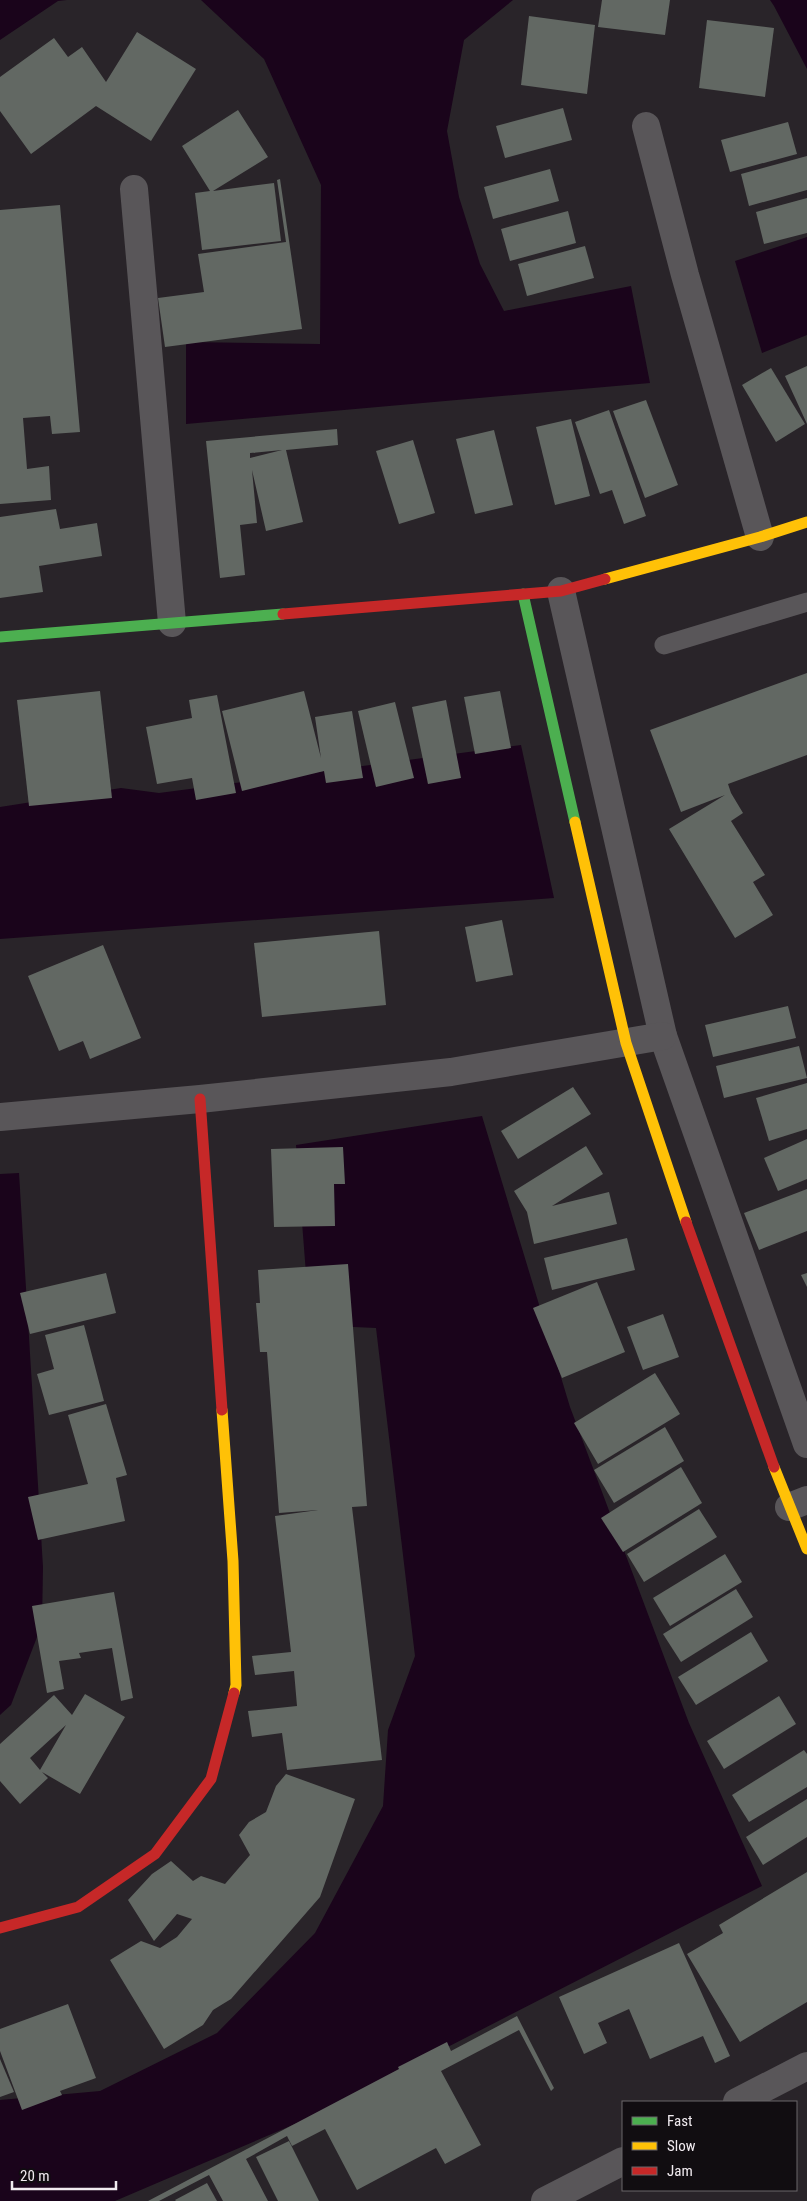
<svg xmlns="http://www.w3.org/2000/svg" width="807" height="2201" font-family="'Roboto Condensed',sans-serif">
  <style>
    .water { fill: #1a041b }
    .building { fill: #626863; fill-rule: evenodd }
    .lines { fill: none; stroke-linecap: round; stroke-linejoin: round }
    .lane { stroke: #595659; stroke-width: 19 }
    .street { stroke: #595659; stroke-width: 28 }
    .fast { stroke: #4caf50; stroke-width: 11 }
    .slow { stroke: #ffc107; stroke-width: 11 }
    .jam { stroke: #c62828; stroke-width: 11 }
  </style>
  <rect width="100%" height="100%" fill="#292429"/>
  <g class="water">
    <polygon points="0,0 67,0 58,1 0,40"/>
    <polygon points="201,0 513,0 464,40 447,131 459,197 480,264 504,311 631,286 650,383 186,424 186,342 320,344 321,185 264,59"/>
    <polygon points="770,0 807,0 807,69 774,6"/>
    <polygon points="807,237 807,335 762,353 735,261"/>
    <polygon points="521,745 554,898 0,939 0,807 121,788 159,793"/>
    <polygon points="482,1116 570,1407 689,1723 762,1886 309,2118 115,2201 0,2201 0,2100 100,2091 217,2033 315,1933 383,1806 388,1730 415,1656 376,1328 310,1325 296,1145"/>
    <polygon points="19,1173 43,1567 42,1624 11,1705 0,1715 0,1174"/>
  </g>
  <g class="building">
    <polygon points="602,0 670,0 665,35 598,27"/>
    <polygon points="529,16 595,25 587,94 521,85"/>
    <polygon points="707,20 774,28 765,97 699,88"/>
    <polygon points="137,32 196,69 151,141 96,106 31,154 0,111 0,77 54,38 68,57 82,47 106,82"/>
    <polygon points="563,108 572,140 505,158 496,126"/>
    <polygon points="238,110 268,157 213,191 274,183 281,241 202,250 195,193 210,191 182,146"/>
    <polygon points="788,122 797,154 730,172 721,140"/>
    <polygon points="807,156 807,190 749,206 741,174"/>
    <polygon points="550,169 559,201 493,219 484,187"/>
    <polygon points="280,179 302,329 165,347 158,298 204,292 198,254 286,242 277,180"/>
    <polygon points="807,198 807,233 764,244 756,212"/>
    <polygon points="60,205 80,432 52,434 50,416 23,418 27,469 49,466 51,500 0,504 0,210"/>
    <polygon points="568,211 576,243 510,261 501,229"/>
    <polygon points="585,246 594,278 527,296 518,264"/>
    <polygon points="807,366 807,424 785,376"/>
    <polygon points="771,368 805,424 776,442 742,385"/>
    <polygon points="646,400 678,485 645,498 613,411"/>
    <polygon points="609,410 646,516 624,524 612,490 600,494 575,422"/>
    <polygon points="571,419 590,496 555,505 536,427"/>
    <path d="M337 429 338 445 286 450 303 522 266 531 252 470 257 523 240 525 245 575 220 578 206 441ZM282 450 250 458V453Z"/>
    <polygon points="494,430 513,505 475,514 456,439"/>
    <polygon points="413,440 435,513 399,524 376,451"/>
    <polygon points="56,509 60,529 97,523 102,556 39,566 43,592 0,598 0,517"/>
    <polygon points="807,673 807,755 728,784 731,793 743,813 731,821 765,875 753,882 773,915 735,938 669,829 725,795 681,812 650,730"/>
    <polygon points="100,691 112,798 29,806 17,700"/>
    <polygon points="304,691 321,758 315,717 352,711 363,778 326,783 324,771 242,791 222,711"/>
    <polygon points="500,691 511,748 475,754 464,697"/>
    <polygon points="217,695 236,793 196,800 192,778 157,784 146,727 192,718 189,700"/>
    <polygon points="446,700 461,778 428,784 412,707"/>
    <polygon points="395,702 414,778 376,787 358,711"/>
    <polygon points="502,920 513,975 476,982 465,927"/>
    <polygon points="379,931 386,1005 262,1017 254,943"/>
    <polygon points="103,945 141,1038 90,1059 83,1041 59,1051 28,976"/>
    <polygon points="788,1006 796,1038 713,1057 705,1025"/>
    <polygon points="799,1046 807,1078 724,1098 716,1066"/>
    <polygon points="807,1083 807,1129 769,1141 756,1098"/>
    <polygon points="573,1087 591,1114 518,1159 501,1131"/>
    <polygon points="807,1139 807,1179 778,1191 764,1158"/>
    <polygon points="586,1146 603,1174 552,1206 609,1192 617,1224 534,1244 527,1212 514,1191"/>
    <polygon points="343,1147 345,1184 334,1184 335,1226 274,1227 271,1149"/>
    <polygon points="807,1189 807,1231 759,1250 744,1213"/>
    <polygon points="627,1238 635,1270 552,1290 544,1258"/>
    <polygon points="348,1264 367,1506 352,1507 382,1760 287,1770 282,1733 252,1737 248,1711 297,1706 294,1671 255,1675 252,1656 291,1652 275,1516 318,1510 279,1513 267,1352 260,1352 256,1303 260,1303 258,1270"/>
    <polygon points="106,1273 116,1313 30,1334 20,1293"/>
    <polygon points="807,1273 807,1287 801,1275"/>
    <polygon points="597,1282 625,1352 562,1378 533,1308"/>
    <polygon points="663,1314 679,1357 643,1370 627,1327"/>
    <polygon points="84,1325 104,1401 49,1415 37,1374 54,1369 45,1335"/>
    <polygon points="655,1373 680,1414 598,1464 574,1423"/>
    <polygon points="106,1404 127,1475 116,1478 125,1521 38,1540 28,1497 88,1484 68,1415"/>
    <polygon points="665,1427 684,1461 614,1503 594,1470"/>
    <polygon points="681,1467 702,1503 623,1552 601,1518"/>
    <polygon points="699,1509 717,1537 644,1582 627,1554"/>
    <polygon points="725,1554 742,1582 670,1626 653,1598"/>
    <polygon points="736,1589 753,1617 681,1662 663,1634"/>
    <polygon points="114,1592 133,1698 121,1701 112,1648 79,1653 81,1658 59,1661 64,1689 47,1693 32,1606"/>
    <polygon points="751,1632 768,1661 696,1705 678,1677"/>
    <path d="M85 1694 125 1717 80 1794 42 1772 48 1778 20 1804 0 1781V1744L54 1695 72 1715ZM66 1725 40 1770 30 1758Z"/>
    <polygon points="779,1696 796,1724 724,1769 707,1741"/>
    <polygon points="804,1750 807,1754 807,1787 749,1822 732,1795"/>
    <polygon points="286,1774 355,1799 320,1897 231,1999 213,2010 203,2025 164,2049 110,1960 141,1941 160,1948 177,1937 192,1919 177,1914 154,1941 128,1900 152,1874 171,1861 193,1881 201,1876 225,1884 250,1855 239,1835 249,1822 266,1812 276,1786"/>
    <polygon points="807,1799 807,1837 763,1865 746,1837"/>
    <polygon points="807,1872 807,2002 740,2042 687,1954 723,1933 719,1925"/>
    <polygon points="679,1943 730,2056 715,2063 703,2036 650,2059 629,2009 598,2023 607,2043 584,2054 559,1997"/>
    <polygon points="68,2004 96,2078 60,2091 62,2095 22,2110 0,2051 0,2029"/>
    <polygon points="517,2016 554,2088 551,2091 519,2030 441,2071 481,2145 445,2164 436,2148 357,2190 325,2129 292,2146 287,2136 246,2159 268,2201 223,2201 209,2175 159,2201 148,2201 399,2069 398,2067 447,2042 451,2051"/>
    <polygon points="0,2059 14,2092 0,2097"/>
    <polygon points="289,2141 319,2201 278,2201 256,2157"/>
    <polygon points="207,2183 217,2201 176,2201 175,2200"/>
  </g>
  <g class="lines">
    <polyline class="lane" points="664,645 807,602"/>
    <g class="street">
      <polyline points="646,126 685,275 760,537"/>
      <polyline points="134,189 172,623"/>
      <polyline points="561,591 663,1036 807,1444"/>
      <polyline points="0,1117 200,1099 451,1072 663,1036"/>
      <polyline points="789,1507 807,1500"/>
      <polyline points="737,2102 807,2066"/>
      <polyline points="545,2201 623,2161"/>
    </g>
    <g class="fast">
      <polyline points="523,594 575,822"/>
      <polyline points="0,637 283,614"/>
    </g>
    <g class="slow">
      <polyline points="605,579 760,537 807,522"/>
      <polyline points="575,822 626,1043 686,1222"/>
      <polyline points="222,1410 233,1561 236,1685 234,1693"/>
      <polyline points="774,1467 807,1549"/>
    </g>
    <g class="jam">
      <polyline points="283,614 561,591 605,579"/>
      <polyline points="200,1099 222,1410"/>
      <polyline points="686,1222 774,1467"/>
      <polyline points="0,1928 78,1907 155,1854 211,1779 234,1693"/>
    </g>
  </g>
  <rect x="622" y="2101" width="175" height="90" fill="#110d11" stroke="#6b666a"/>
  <rect x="632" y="2117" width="25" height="8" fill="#4caf50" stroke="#6b666a"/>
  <text x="667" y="2126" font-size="15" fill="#f1ebf0">Fast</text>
  <rect x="632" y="2142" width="25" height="8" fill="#ffc107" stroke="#6b666a"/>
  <text x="667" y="2151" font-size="15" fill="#f1ebf0">Slow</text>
  <rect x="632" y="2167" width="25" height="8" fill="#c62828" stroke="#6b666a"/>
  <text x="667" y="2176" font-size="15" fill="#f1ebf0">Jam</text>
  <path d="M12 2181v8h104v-8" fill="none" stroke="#f1ebf0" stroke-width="2.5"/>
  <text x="20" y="2181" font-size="15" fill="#f1ebf0" stroke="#110d11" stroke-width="4" paint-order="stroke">20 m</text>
</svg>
